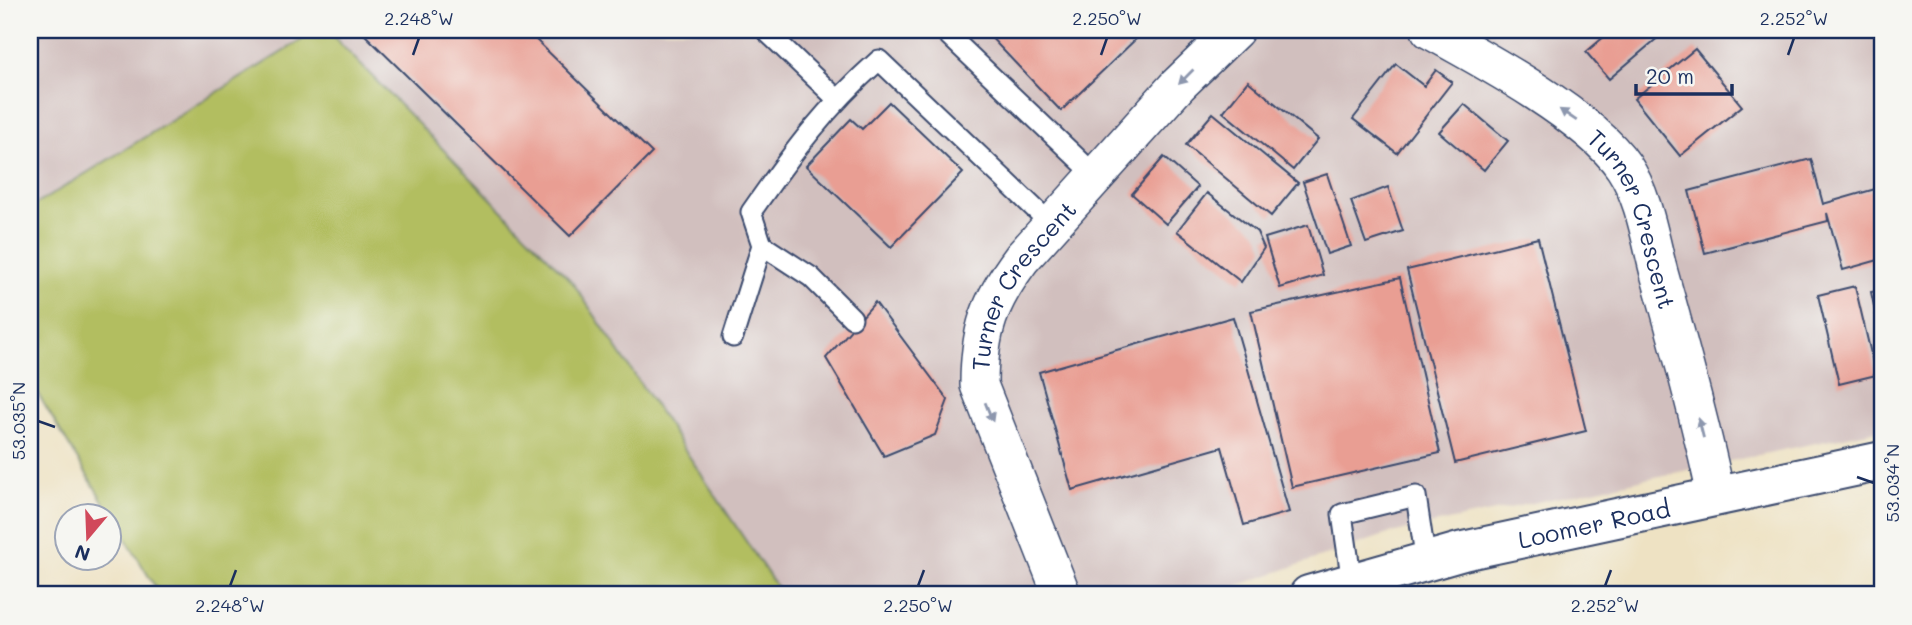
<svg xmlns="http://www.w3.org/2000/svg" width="1912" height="625" font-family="Mali,sans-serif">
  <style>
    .industrial { fill: #d1bfbe }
    .green { fill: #b2be60; stroke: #66765f; stroke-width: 2 }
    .building { fill: #e99e93 }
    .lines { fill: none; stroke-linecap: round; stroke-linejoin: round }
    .service-casing { stroke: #3b4a6d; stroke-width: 23 }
    .minor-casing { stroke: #3b4a6d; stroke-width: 40 }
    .tertiary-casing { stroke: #3b4a6d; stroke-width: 42 }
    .service { stroke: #fff; stroke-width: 19 }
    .minor { stroke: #fff; stroke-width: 37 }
    .tertiary { stroke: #fff; stroke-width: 38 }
    .oneway { fill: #8d97ae }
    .ticks { fill: none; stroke: #1b2f5e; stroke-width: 2.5 }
    .labels { text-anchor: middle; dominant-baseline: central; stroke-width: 5; stroke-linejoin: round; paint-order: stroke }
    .street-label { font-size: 24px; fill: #1b2f5e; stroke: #f6f6f2 }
    .neatline { fill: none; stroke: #1b2f5e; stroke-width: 2.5 }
    .ticks-label { font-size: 18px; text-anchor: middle; fill: #1b2f5e }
  </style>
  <rect width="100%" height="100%" fill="#f6f6f2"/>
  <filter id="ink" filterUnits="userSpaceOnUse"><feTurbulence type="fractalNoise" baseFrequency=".0143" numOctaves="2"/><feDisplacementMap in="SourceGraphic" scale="14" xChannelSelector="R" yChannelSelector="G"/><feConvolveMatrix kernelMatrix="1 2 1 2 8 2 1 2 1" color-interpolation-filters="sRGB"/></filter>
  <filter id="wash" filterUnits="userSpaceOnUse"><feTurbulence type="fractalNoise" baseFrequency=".00686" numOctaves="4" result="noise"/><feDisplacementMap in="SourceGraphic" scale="28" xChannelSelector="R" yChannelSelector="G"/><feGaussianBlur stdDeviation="1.57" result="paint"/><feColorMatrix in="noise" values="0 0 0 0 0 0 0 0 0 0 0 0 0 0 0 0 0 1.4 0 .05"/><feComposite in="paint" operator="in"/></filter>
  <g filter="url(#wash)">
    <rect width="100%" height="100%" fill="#eee2c3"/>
    <g class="industrial">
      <polygon points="30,30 319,30 30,208"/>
      <polygon points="327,30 1882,30 1882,429 1391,533 1210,595 782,595 573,283"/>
    </g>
    <polygon class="green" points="318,30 327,30 573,283 782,595 160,595 30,381 30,208"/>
    <g id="blocks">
      <g class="building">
        <polygon points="360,30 526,30 652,153 570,236"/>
        <polygon points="984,30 1133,30 1139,36 1061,111"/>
        <polygon points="1612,30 1667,30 1609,79 1586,52"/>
        <polygon points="1695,49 1742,106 1680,156 1634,99"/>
        <polygon points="1396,64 1424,86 1436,70 1452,82 1397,153 1353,119"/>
        <polygon points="1248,81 1318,139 1293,170 1223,112"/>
        <polygon points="889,102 963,173 891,247 806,166 851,119 862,129"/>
        <polygon points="1464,104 1508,141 1484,170 1439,132"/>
        <polygon points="1213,113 1298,183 1271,216 1186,145"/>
        <polygon points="1164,157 1198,187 1166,224 1132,194"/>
        <polygon points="1811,159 1823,204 1882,187 1882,259 1843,270 1827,213 1828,221 1705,253 1689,191"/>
        <polygon points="1327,174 1351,246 1327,254 1303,182"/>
        <polygon points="1388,187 1403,231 1366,243 1351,201"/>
        <polygon points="1207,193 1257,232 1264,248 1241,282 1177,231"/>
        <polygon points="1308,225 1323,275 1280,288 1265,238"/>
        <polygon points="1538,238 1586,431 1455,463 1407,270"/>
        <polygon points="1400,278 1440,453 1292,487 1251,311"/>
        <polygon points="1855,286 1876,375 1839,384 1818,295"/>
        <polygon points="1882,290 1882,339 1881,339 1871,292"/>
        <polygon points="875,302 948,400 935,435 884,456 826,358"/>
        <polygon points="1233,317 1289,512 1244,525 1222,447 1072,490 1039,372"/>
      </g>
    </g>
  </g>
  <g filter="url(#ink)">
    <use href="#blocks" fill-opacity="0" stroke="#3b4a6d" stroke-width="2"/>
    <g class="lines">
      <g class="service-casing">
        <g id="service">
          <polyline points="765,30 836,98"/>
          <polyline points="943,30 1096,176"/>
          <polyline points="762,245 811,277 852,318"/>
          <path d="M733 337 762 245 751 212C792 153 825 108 879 60L1052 225"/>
          <polyline points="1352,583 1342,514 1416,496 1426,562"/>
        </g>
      </g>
      <g class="minor-casing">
        <g id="minor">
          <path id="s1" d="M1430 30C1485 60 1590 117 1624 167 1644 197 1650 239 1659 273 1680 347 1700 420 1716 495"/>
          <path id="s2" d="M1062 595 979 385C979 331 989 302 1022 258L1178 85 1235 30"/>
        </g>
      </g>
      <g class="tertiary-casing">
        <g id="tertiary">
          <path id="s3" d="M1309 595 1463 551 1882 461"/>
        </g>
      </g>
      <use href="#service" class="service"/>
      <use href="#minor" class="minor"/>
      <use href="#tertiary" class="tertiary"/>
    </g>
    <defs><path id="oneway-solid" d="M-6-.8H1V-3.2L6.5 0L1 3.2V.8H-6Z" transform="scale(1.75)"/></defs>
    <g class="oneway">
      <use href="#oneway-solid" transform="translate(1186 77) rotate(135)"/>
      <use href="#oneway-solid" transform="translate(1568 115) rotate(-146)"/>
      <use href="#oneway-solid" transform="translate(989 412) rotate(68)"/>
      <use href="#oneway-solid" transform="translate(1701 428) rotate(-104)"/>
    </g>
  </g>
  <path class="ticks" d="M413 55 419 38M1101 55 1107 38M1788 55 1794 38M38 421 55 427M1857 477 1874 483M230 586 236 570M918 586 924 570M1605 586 1611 570"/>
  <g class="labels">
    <g class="street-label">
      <text stroke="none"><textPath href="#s1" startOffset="290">Turner Crescent</textPath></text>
      <text stroke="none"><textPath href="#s2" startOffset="338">Turner Crescent</textPath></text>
      <text stroke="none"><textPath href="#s3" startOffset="294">Loomer Road</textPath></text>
    </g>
  </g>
  <rect width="1912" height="625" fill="none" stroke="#f6f6f2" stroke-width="77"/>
  <g transform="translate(88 537) rotate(199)"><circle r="33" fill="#f6f6f2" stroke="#9ea6b7" stroke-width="2"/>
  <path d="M0-5L12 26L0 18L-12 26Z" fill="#d1495b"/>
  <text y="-10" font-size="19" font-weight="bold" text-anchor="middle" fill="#1b2f5e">N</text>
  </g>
  <path d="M1636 84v10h96v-10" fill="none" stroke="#1b2f5e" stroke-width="3.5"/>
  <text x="1646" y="84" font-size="21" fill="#1b2f5e" stroke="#f6f6f2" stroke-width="5" paint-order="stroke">20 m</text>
  <rect x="38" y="38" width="1836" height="548" class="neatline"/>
  <g class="ticks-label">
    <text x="419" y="25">2.248°W</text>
    <text x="1107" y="25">2.250°W</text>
    <text x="1794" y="25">2.252°W</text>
    <text transform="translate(19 421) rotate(-90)" y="6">53.035°N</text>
    <text transform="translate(1893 483) rotate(-90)" y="6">53.034°N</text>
    <text x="230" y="612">2.248°W</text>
    <text x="918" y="612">2.250°W</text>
    <text x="1605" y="612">2.252°W</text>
  </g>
</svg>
